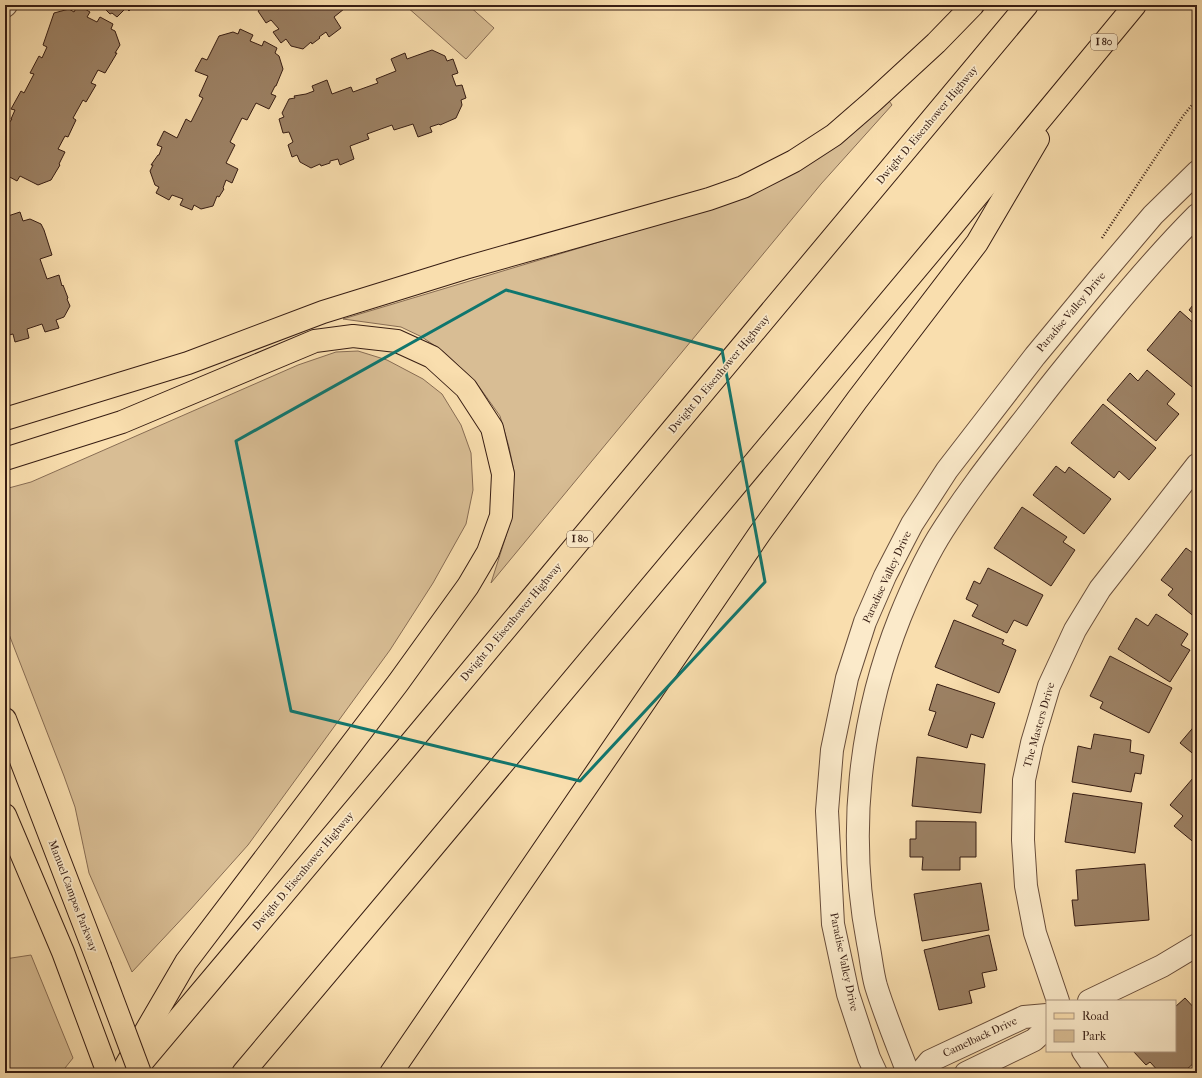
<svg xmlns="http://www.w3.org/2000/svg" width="1202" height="1078" font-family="'IM FELL French Canon',serif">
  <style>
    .green { fill: #d8bd94; stroke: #886d54 }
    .building { fill: #9c8164; stroke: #371d13 }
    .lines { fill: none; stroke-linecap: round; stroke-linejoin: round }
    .minor-casing { stroke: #684d3a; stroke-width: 24 }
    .major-casing { stroke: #371d13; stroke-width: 24 }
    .highway-casing { stroke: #371d13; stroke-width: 24 }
    .path { stroke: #371d13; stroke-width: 2.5; stroke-dasharray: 1 2; stroke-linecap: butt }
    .minor { stroke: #fbeaca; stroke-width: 22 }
    .major { stroke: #f9deae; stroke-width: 22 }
    .highway { stroke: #f9deae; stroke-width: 22 }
    .major-bridge-casing { stroke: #371d13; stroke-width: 24; stroke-linecap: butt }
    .major-bridge { stroke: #f9deae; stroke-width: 22 }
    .marked { fill: none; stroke: #0f766e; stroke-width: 3; stroke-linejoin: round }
    .labels { text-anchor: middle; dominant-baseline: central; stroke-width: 3.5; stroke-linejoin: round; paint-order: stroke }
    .shield { fill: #fbeaca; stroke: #725a4a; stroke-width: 1 }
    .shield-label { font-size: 10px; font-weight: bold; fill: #371d13 }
    .street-label { font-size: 11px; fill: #371d13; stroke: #fbeaca }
  </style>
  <rect width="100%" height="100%" fill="#f9deae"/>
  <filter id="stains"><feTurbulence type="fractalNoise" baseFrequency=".005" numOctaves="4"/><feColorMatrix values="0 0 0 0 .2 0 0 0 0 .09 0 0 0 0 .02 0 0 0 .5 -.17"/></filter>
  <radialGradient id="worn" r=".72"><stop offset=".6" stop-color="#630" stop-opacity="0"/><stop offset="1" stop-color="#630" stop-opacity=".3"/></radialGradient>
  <g class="green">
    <polygon points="407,5 468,5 494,28 466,59 406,6"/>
    <polygon points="887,98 892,105 821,184 491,583 506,536 512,502 514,471 509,447 500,416 475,381 444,352 422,337 401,327 343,319 726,204"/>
    <polygon points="358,351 387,360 423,379 442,394 461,425 471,453 473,490 466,524 433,583 390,650 248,845 190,910 132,972 89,873 75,807 64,776 5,624 5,489 31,482 298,365 336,352"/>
    <polygon points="31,955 73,1058 61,1073 5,1073 5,959"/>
  </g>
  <g class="building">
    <polygon points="78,5 90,12 87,17 97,22 100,17 113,24 111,29 115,31 120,45 115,53 117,53 105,73 98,70 91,83 96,85 86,102 83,100 73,118 76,120 68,137 65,136 58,149 65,152 59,164 60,165 51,180 38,185 20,176 17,181 6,175 9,169 5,167 5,121 9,123 12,119 11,119 15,110 11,109 21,91 24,93 34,74 30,73 39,56 42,58 47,47 43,45 54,13 69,9 74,12"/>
    <polygon points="102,5 134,5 129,11 126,8 117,17 112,13 110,14 103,7 104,6"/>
    <polygon points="261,5 349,5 334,17 341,28 329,37 326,32 319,37 320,38 312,44 311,42 303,49 291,46 286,39 281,43 273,32 279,29 271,20 266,23 258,11 263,7"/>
    <polygon points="240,29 253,35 250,41 262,46 264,41 277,48 275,53 279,56 283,69 276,86 275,86 271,94 276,96 269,109 256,103 247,120 242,118 230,142 235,145 226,163 238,169 232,183 226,180 223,188 224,189 219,197 217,196 213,206 201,209 194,205 192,210 180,205 183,199 172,195 169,200 156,193 159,187 155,185 150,171 153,165 151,165 158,155 159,155 162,147 157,145 164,131 177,138 186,119 191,122 203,98 199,96 208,76 195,71 202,58 207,60 219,36 233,32 238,34"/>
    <polygon points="432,50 445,56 447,61 453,59 458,73 452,75 456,86 462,85 466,98 461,100 462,105 456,118 440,125 439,124 430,127 432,132 418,137 413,124 394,130 392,125 367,134 369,139 350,146 354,159 340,165 338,159 330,161 330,163 321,166 320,164 311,168 300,162 297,155 292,157 288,145 293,142 289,132 283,133 279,119 284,117 282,113 289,99 295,98 294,96 306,94 314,91 312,86 327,80 332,94 351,87 353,92 378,83 376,79 396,71 391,59 405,53 407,59"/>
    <polygon points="20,212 23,221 30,219 41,224 44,230 52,255 40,259 47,279 59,275 62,286 63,285 68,298 67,299 70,306 64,317 56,320 59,328 45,332 42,324 27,329 29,338 15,342 13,334 5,336 5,227 9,226 5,217"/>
    <polygon points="1197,300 1197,317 1189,310"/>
    <polygon points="1180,311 1197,326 1197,391 1147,350"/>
    <polygon points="1147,370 1175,394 1167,404 1179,414 1156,441 1107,400 1130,373 1138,381"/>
    <polygon points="1103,404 1156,448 1129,480 1119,471 1114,478 1071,443"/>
    <polygon points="1056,466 1065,473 1069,467 1111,499 1084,534 1033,495"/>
    <polygon points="1022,507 1067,537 1063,542 1075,550 1051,586 994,548"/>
    <polygon points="1186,548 1197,556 1197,619 1168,595 1173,589 1161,580"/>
    <polygon points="988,568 1043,595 1027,626 1014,620 1007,633 972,616 978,605 966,599 974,581 980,584"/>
    <polygon points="1156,614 1188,634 1181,645 1190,650 1170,682 1118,649 1136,618 1148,626"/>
    <polygon points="954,620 1004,640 1002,644 1016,650 999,693 935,667"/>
    <polygon points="1110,656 1172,688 1149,733 1100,708 1103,702 1090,696"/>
    <polygon points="937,684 995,703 983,738 971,734 967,748 928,735 936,712 929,710"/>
    <polygon points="1197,723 1197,757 1180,743"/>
    <polygon points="1094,734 1131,740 1130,752 1144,755 1141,774 1135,773 1131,792 1072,782 1078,746 1091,749"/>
    <polygon points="917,757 985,764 981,813 912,806"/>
    <polygon points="1193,778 1197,781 1197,845 1174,826 1183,816 1170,805"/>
    <polygon points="1073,793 1142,803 1135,853 1065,842"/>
    <polygon points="916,821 976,822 976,857 960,857 960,870 922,870 923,857 910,857 910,839 916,839"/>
    <polygon points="1145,864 1149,920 1075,926 1072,900 1078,900 1076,870"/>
    <polygon points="981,883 989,930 922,941 914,894"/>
    <polygon points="989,935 997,970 982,973 985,987 969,991 972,1003 939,1010 924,950"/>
    <polygon points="1185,998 1197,1011 1197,1060 1183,1073 1160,1073 1150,1062 1146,1065 1133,1051 1175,1051 1175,1007"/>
  </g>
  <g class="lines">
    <g class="minor-casing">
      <g id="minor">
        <polyline points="5,6 6,5"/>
        <polyline points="1058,1001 1035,933 1026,886 1023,840 1024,780 1032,743 1049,686 1075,630 1100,589 1197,465"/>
        <polyline points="1089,1001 1162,966 1197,945"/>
        <polyline points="1083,1051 1098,1073"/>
        <polyline points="876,1073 869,1058 848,994 833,924 827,811 832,750 847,678 865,622 885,576 912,524 947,470 1035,356 1102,275 1153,215 1197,172"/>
        <path d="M908 1073C897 1044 885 1015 876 986 872 972 871 957 868 943 847 834 859 720 900 617 911 590 923 563 938 538 967 491 1002 448 1036 404 1058 375 1082 346 1106 317 1135 282 1165 247 1197 215"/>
        <polyline points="920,1073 930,1061 1024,1017 1047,1015"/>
        <polyline points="966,1073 1034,1040 1047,1028"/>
      </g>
    </g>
    <g class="major-casing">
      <g id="major">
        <polyline points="5,719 100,966"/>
        <polyline points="5,815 63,952 108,1073"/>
      </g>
    </g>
    <g class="highway-casing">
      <g id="highway">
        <polyline points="5,419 188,363 323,312 465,268 709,199 743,187 794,161 834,135 872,102 936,43 973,5"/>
        <polyline points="5,459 122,422 315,341 353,336 397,341 432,357 466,388 492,428 503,474 501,516 488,552 468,586 398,683 186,962 126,1065"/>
        <polyline points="133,1073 408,746 1027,5"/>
        <polyline points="243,1073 423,859 949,230 1135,5"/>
        <polyline points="391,1073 760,533 857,400 977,243 1038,139"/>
      </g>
    </g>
    <polyline class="path" points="1102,238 1183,116 1197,99"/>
    <use href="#minor" class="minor"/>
    <use href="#major" class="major"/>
    <use href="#highway" class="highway"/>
    <g class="major-bridge-casing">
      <polyline id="major-bridge" points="100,966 140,1073"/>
    </g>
    <use href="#major-bridge" class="major-bridge"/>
  </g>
  <path class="marked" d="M506 290 722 350 765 582 580 781 291 711 236 441Z"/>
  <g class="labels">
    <g class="shield">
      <rect x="1091" y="34" width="26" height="16" rx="3"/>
      <rect x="567" y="531" width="26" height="16" rx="3"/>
    </g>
    <g class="shield-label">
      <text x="1104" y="42">I 80</text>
      <text x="580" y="539">I 80</text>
    </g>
    <g class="street-label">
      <text transform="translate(927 125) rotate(-50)">Dwight D. Eisenhower Highway</text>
      <text transform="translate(1071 312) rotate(-50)">Paradise Valley Drive</text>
      <text transform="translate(719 374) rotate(-50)">Dwight D. Eisenhower Highway</text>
      <text transform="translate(887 577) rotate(-65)">Paradise Valley Drive</text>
      <text transform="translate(511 622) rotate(-50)">Dwight D. Eisenhower Highway</text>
      <text transform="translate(1039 725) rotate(-74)">The Masters Drive</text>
      <text transform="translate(303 871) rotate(-50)">Dwight D. Eisenhower Highway</text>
      <text transform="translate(73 896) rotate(69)">Manuel Campos Parkway</text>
      <text transform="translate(844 962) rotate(78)">Paradise Valley Drive</text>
      <text transform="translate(980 1037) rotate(-25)">Camelback Drive</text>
    </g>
  </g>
  <rect width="1202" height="1078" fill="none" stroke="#f9deae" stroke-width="20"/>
  <rect x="6" y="6" width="1190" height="1066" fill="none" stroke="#371d13" stroke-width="2"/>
  <rect x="10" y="10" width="1182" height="1058" fill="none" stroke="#371d13"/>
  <rect x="1046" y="1000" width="130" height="52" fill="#fbeaca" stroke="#ad9881"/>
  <rect x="1054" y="1013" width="20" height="6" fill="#f9deae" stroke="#ad9881"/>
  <text x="1082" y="1020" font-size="12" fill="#371d13">Road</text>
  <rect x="1054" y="1030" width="20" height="12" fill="#d8bd94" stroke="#ad9881"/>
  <text x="1082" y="1040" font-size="12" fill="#371d13">Park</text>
  <rect width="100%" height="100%" filter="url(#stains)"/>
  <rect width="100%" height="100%" fill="url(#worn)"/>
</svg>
